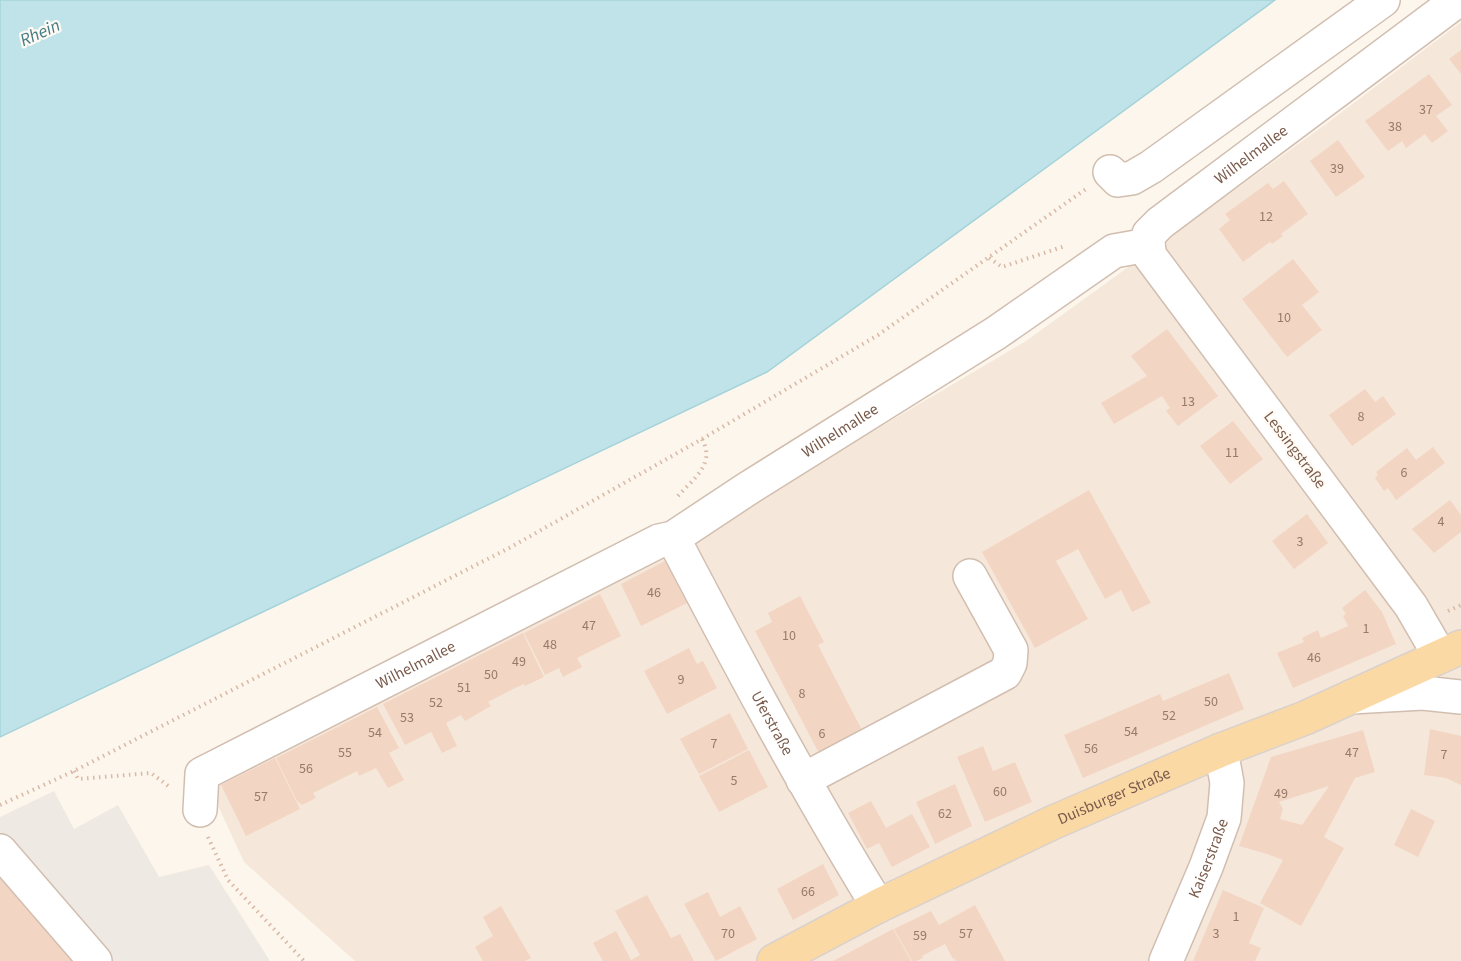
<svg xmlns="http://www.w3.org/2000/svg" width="1461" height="961" font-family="'Source Sans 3',sans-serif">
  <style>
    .residential { fill: #f5e8da }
    .industrial { fill: #efe9e4 }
    .water { fill: #bfe3e8; stroke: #a5d3da; stroke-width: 1.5 }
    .building { fill: #f3d5c3; fill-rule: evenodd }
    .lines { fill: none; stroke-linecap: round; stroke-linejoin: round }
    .minor-casing { stroke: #d1beb0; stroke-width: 36 }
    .major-casing { stroke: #dad1cd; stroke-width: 36 }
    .path { stroke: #d9b8a5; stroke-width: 4; stroke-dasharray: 1.5 4.5; stroke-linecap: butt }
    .minor { stroke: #fff; stroke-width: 33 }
    .major { stroke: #fbd9a5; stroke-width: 33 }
    .labels { text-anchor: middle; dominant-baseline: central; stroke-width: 4.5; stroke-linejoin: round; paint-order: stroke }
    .number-label { font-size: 14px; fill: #987a6a }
    .street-label { font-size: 16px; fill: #7a5c4d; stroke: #fffaf3 }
    .water-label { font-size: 18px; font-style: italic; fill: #437c86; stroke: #fffaf3 }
  </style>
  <rect width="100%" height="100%" fill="#fdf6ec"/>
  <polygon class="residential" points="1461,22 1461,961 355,961 244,862 208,784 660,557 1026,341 1326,124"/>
  <polygon class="industrial" points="54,791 74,829 118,805 159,877 209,865 270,961 0,961 0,817"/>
  <polygon class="water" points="0,0 1275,0 767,372 0,737"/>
  <g class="building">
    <polygon points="1461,50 1461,74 1449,59"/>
    <polygon points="1429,74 1452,105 1436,116 1448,131 1432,143 1425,134 1406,148 1402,141 1388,151 1365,121"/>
    <polygon points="1338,140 1365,177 1336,197 1310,161"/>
    <polygon points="1284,181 1308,214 1281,234 1283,236 1272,244 1270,242 1243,262 1219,229 1230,220 1225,214 1268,183 1273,189"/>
    <polygon points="1293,259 1319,292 1302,305 1322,330 1287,357 1242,299"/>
    <polygon points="1167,329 1218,396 1178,426 1166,411 1170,408 1162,396 1114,424 1101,403 1147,376 1131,356"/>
    <polygon points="1365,389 1375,402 1383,396 1396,414 1352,446 1329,415"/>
    <polygon points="1233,421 1263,459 1230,484 1200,446"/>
    <polygon points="1433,447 1445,463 1396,500 1388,488 1384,491 1375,478 1378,475 1376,472 1407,448 1416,460"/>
    <polygon points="1089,490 1151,603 1132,612 1121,590 1105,599 1078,549 1056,561 1088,619 1035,648 982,552"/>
    <polygon points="1450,500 1461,515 1461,532 1434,553 1412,529"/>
    <polygon points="1307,514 1328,543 1294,569 1272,541"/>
    <polygon points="665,561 687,603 641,626 621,584"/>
    <polygon points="1365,590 1382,612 1396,644 1293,688 1277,653 1304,642 1302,638 1318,630 1321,638 1348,626 1343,616 1346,614 1342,608"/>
    <polygon points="600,594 621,636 577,658 582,667 563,677 559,668 545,675 524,633"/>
    <polygon points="800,596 824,642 818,645 865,736 822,759 755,631 772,622 768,613"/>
    <polygon points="523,633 544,677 525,686 524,684 515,688 488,702 491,706 465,721 461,715 446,723 457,746 442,753 431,732 405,745 383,704"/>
    <polygon points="689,648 697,664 703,661 717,688 667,714 644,671"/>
    <polygon points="1229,673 1244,709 1083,778 1064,735 1160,694 1163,701"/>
    <polygon points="377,707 399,748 389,753 404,780 388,788 376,768 359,776 357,771 313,793 316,798 302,805 297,801 276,758"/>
    <polygon points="730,713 748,749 699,774 680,739"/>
    <polygon points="1430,729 1461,736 1461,785 1446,778 1424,775"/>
    <path d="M1363 730 1375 772 1355 778 1324 837 1344 848 1301 926 1260 903 1283 860 1267 854 1239 846 1271 757ZM1329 786 1302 825 1280 819 1283 809 1279 802Z"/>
    <polygon points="983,746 993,771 1015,762 1032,802 985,822 957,757"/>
    <polygon points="749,750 768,787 719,812 699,776"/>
    <polygon points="275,758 300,809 246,836 221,785"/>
    <polygon points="955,784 972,826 935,844 916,802"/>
    <polygon points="871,801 886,828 912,814 930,847 892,867 879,843 867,849 848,813"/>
    <polygon points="1411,809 1435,821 1418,857 1394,845"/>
    <polygon points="823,864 839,895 793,920 777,889"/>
    <polygon points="0,865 84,961 0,961"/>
    <polygon points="1223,890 1264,908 1249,943 1261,948 1255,961 1193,961"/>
    <polygon points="708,892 720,917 740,906 757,939 716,961 684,904"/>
    <polygon points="647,895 671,938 680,934 694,961 603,961 593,943 616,931 631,960 640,955 615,911"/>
    <polygon points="975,905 1005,961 956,961 954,958 953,959 945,944 922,956 923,958 916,961 912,961 894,929 931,911 939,925"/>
    <polygon points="501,906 531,958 525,961 483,961 475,947 493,936 483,917"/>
    <polygon points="893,929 911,961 833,961 837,959"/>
  </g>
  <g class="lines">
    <g class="minor-casing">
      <g id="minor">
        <polyline points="1110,172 1118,180 1132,178 1151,167 1383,0"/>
        <path id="s1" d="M673 538C738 662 804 786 878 906"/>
        <path id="s2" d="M1440 656 1411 606 1150 256 1148 245 1149 234 1160 223 1458 0"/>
        <polyline points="1351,697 1423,693 1461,697"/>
        <polyline points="803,780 1005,673 1010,663 1011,650 970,576"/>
        <path id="s3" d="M200 810 202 774 659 541 673 538 747 489 996 333 1114 251 1148 245"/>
        <polyline points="0,851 95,961"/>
        <path id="s4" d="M1166 961 1206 867 1224 818 1227 783 1221 750"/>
      </g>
    </g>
    <g class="major-casing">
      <g id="major">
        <path id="s5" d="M774 961 878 906 1054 822 1221 750 1305 718 1461 647"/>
      </g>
    </g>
    <g class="path">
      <polyline points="989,258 1002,267 1065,246"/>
      <path d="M678 496C693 479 716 464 702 439"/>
      <polyline points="1448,611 1461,605"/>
      <polyline points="74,771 78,779 151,773 171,788"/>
      <polyline points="0,805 74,771 511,547 702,439 878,335 1086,189"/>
      <polyline points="208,837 228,880 304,961"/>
    </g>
    <use href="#minor" class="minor"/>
    <use href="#major" class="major"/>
  </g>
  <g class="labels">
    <g class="number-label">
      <text x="1426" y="110">37</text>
      <text x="1395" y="127">38</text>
      <text x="1337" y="169">39</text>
      <text x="1266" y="217">12</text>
      <text x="1284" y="318">10</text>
      <text x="1188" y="402">13</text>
      <text x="1361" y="417">8</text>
      <text x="1232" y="453">11</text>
      <text x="1404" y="473">6</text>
      <text x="1441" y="522">4</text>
      <text x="1300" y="542">3</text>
      <text x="654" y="593">46</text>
      <text x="589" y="626">47</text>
      <text x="1366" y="629">1</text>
      <text x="789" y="636">10</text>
      <text x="550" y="645">48</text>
      <text x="1314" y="658">46</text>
      <text x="519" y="662">49</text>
      <text x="491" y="675">50</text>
      <text x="681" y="680">9</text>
      <text x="464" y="688">51</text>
      <text x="802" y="694">8</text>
      <text x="1211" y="702">50</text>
      <text x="436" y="703">52</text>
      <text x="1169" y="716">52</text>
      <text x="407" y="718">53</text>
      <text x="1131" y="732">54</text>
      <text x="375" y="733">54</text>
      <text x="822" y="734">6</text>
      <text x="714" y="744">7</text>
      <text x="1091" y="749">56</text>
      <text x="345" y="753">55</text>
      <text x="1352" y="753">47</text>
      <text x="1444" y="755">7</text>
      <text x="306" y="769">56</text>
      <text x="734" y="781">5</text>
      <text x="1000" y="792">60</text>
      <text x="1281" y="794">49</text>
      <text x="261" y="797">57</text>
      <text x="945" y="814">62</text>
      <text x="808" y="892">66</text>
      <text x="1236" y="917">1</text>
      <text x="728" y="934">70</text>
      <text x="966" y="934">57</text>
      <text x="1216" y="934">3</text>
      <text x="920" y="936">59</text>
    </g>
    <g class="street-label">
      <text stroke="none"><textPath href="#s2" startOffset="646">Wilhelmallee</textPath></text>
      <text stroke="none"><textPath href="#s3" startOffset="762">Wilhelmallee</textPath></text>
      <text transform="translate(1295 450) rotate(53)">Lessingstraße</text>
      <text stroke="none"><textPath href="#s3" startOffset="276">Wilhelmallee</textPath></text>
      <text stroke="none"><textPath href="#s1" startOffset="210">Uferstraße</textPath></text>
      <text stroke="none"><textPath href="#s5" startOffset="378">Duisburger Straße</textPath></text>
      <text stroke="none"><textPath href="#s4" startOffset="111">Kaiserstraße</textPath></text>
    </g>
    <g class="water-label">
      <text transform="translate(40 33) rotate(-24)">Rhein</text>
    </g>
  </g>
</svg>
